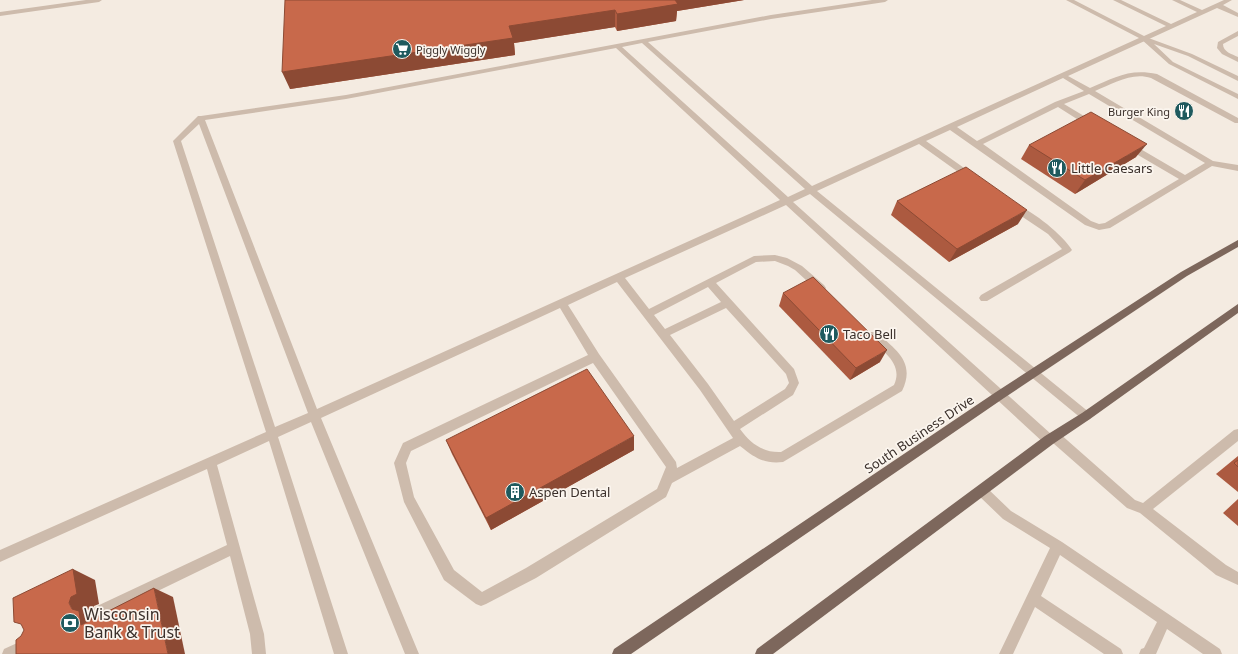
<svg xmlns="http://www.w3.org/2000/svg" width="1238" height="654" font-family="'Noto Sans',sans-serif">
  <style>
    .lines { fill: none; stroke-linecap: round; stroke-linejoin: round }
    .lane { fill: #cdbbac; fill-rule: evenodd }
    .street { fill: #cdbbac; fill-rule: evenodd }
    .primary { fill: #7d675c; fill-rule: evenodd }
    .wall { fill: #ac5a40 }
    .shaded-wall { fill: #8c4a34 }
    .building { fill: #c8694b; stroke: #8c4a34 }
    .labels { text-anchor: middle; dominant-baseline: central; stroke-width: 3.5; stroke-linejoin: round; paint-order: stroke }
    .far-poi-label { font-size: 11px; fill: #3b302b; stroke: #fbf5ee; text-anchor: start }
    .poi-label { font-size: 13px; fill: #3b302b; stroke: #fbf5ee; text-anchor: start }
    .street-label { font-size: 13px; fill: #3b302b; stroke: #fbf5ee }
    .near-poi-label { font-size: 16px; fill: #3b302b; stroke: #fbf5ee; text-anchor: start }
  </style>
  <rect width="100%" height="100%" fill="#f4ebe1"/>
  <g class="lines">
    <g class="lane">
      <polygon points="86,0 102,0 99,2 0,16 0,12"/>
      <path d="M872 0H888L885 2 771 19 648 42 812 186 1139 38 1066 0H1074L1144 36 1166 26 1113 0H1121L1171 24 1197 12 1172 0H1180L1202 10 1224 0H1232L1223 5 1238 13V17L1217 8 1068 76 1090 88C1114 78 1129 68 1157 74L1238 118V123H1235L1151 78C1131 72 1113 84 1095 91L1213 161 1238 165V171L1212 166 1110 228 1099 230 1085 225 950 130 926 141 974 175V179H968L919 144 817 191 1090 413 1092 416 1090 419 1086 421 1082 419 810 194 793 202 1051 434 1055 432 1059 433 1135 500 1143 503 1234 430 1238 429V441L1153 509 1226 565 1238 572V585L1216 575 1140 513 1127 508 1053 443 1049 445 1045 444 786 205 625 278 649 309 754 256 775 255 787 258 802 266 824 285 826 288 824 291H818L795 270 788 266 775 261 756 262 716 283 794 369 799 383 793 395 740 429C750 443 763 453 781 452L894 385C904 364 882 350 868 338L867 335 868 332H876C896 350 916 362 902 391L783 462C764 464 755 458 740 446L672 483 666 497 536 578 486 604 481 606 476 604 444 580 404 502 394 463 403 443 588 355 560 308 321 418 419 654H405L311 422 278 437 348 654H334L269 441 217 465 264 634 266 654H252L250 634 230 556 100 619 95 617 93 612 95 607 227 545 207 469 0 562V550L266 432 173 141 198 116H201L346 95 771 15ZM642 43 805 189 788 197 622 47ZM616 48 780 200 317 409 205 120 346 99ZM1063 78 1084 91 1055 102 977 141 957 127ZM1089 94 1205 163 1185 175 1132 144H1126V148L1179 179 1105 223 1099 224 1091 221 983 144 1058 107 1088 126H1094V122L1064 104ZM199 124 308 413 275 427 181 141ZM617 282 700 390 733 438 677 468 676 462 599 354 568 305ZM708 287 721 302 665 329 654 315ZM726 308 786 374 789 383 785 389 734 421 708 384 670 335ZM593 363 666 467 657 489 526 568 482 592 454 570 414 497 406 463 411 451Z"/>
      <path d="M1238 31V36L1223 44C1223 52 1232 54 1238 57V62L1222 54 1217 48 1218 42Z"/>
      <path d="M1014 204C1031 209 1063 235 1072 250L1070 252 987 301H981L979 298 981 295 1062 249 1048 234 1011 209 1010 207Z"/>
      <polygon points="982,485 986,487 1011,511 1062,542 1220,649 1222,654 1203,654 1167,629 1156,654 1139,654 1141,649 1144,648 1157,622 1060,555 1041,596 1121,649 1123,654 1104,654 1035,607 1013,654 999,654 1050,548 1003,519 978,495 976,491 978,487"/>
      <polygon points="28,638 33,640 35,645 33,650 24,654 2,654 4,649"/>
    </g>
    <polygon class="street" points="1143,36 1192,54 1238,76 1238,81 1188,56 1154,44 1173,62 1238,94 1238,99 1169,64 1141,39 1140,38"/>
    <g class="primary">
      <polygon points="1238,240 1238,247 1187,276 1004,398 631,654 612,654 614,649 996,392 1181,272"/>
      <polygon points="1238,304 1238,313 1090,419 1053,444 773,654 755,654 757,649 1045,436 1082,413"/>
    </g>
  </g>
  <g class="wall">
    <polygon points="285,0 744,0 677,11 676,21 617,31 615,27 514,43 515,55 290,89"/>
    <polygon points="1029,145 1136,157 1075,194 1021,159"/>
    <polygon points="897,201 1018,224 949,262 891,215"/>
    <polygon points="783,293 880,362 850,380 779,306"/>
    <polygon points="446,440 634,450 491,530 452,454"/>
    <polygon points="1238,456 1238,492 1216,474"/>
    <polygon points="1238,499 1238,526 1223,513"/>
  </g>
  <g class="shaded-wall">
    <polygon points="672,0 744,0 677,11 676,21 617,31 617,14"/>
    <polygon points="615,10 615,27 514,43 515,55 290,89 282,72 509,26"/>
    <polygon points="1147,144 1136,157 1075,194 1085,180"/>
    <polygon points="1027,210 1018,224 949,262 957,249"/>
    <polygon points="887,350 880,362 850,380 856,368"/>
    <polygon points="634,436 634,450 491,530 486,518"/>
    <polygon points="73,569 95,580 99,604 94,606 92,613 94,617 101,620 81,625 72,609 69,603"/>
    <polygon points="154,588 173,597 185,654 168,654"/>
  </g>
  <g class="building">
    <polygon points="285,0 675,0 678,4 617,14 615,10 509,26 513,38 282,72"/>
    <polygon points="1091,112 1147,144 1085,180 1029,145"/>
    <polygon points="966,167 1027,210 957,249 897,201"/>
    <polygon points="813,277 887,350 856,368 783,293"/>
    <polygon points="587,369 634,436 486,518 446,440"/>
    <polygon points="1238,460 1238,467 1234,463"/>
    <polygon points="73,569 77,594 71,597 69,603 72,609 79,611 81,625 154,588 168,654 16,654 16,640 21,636 24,630 21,624 14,622 13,598"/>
  </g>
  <defs>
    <g id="supermarket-disc" transform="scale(1)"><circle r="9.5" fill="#1f5a5e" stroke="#fbf5ee"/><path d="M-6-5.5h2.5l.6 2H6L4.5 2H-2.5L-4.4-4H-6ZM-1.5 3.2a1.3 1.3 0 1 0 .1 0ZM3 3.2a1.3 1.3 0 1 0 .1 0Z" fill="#fff"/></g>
    <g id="restaurant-disc" transform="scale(1)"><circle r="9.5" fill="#1f5a5e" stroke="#fbf5ee"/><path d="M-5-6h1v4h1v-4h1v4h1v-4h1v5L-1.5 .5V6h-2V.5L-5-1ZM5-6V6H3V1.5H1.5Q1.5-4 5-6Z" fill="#fff"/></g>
    <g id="building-disc" transform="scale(1)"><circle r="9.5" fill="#1f5a5e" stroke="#fbf5ee"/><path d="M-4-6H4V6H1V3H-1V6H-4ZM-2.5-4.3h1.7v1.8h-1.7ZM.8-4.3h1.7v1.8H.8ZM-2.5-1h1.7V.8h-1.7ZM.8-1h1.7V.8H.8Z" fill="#fff"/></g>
    <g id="bank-disc" transform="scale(1)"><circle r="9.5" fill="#1f5a5e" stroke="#fbf5ee"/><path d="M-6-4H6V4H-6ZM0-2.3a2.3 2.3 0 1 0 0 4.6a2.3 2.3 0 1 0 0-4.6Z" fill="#fff"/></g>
  </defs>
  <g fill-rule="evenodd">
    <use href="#supermarket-disc" x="402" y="49"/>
    <use href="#restaurant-disc" x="1184" y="111"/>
    <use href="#restaurant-disc" x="1057" y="168"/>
    <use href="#restaurant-disc" x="829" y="334"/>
    <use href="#building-disc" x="515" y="492"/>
    <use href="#bank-disc" x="70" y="623"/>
  </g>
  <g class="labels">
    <g class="far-poi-label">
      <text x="416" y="49">Piggly Wiggly</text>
      <text x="1170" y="111" text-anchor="end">Burger King</text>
    </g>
    <g class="poi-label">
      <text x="1071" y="168">Little Caesars</text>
      <text x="843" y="334">Taco Bell</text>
      <text x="529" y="492">Aspen Dental</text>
    </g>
    <g class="street-label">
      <text transform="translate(919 434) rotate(-34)">South Business Drive</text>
    </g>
    <g class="near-poi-label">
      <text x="84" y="614">Wisconsin<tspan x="84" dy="18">Bank &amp; Trust</tspan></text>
    </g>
  </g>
</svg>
